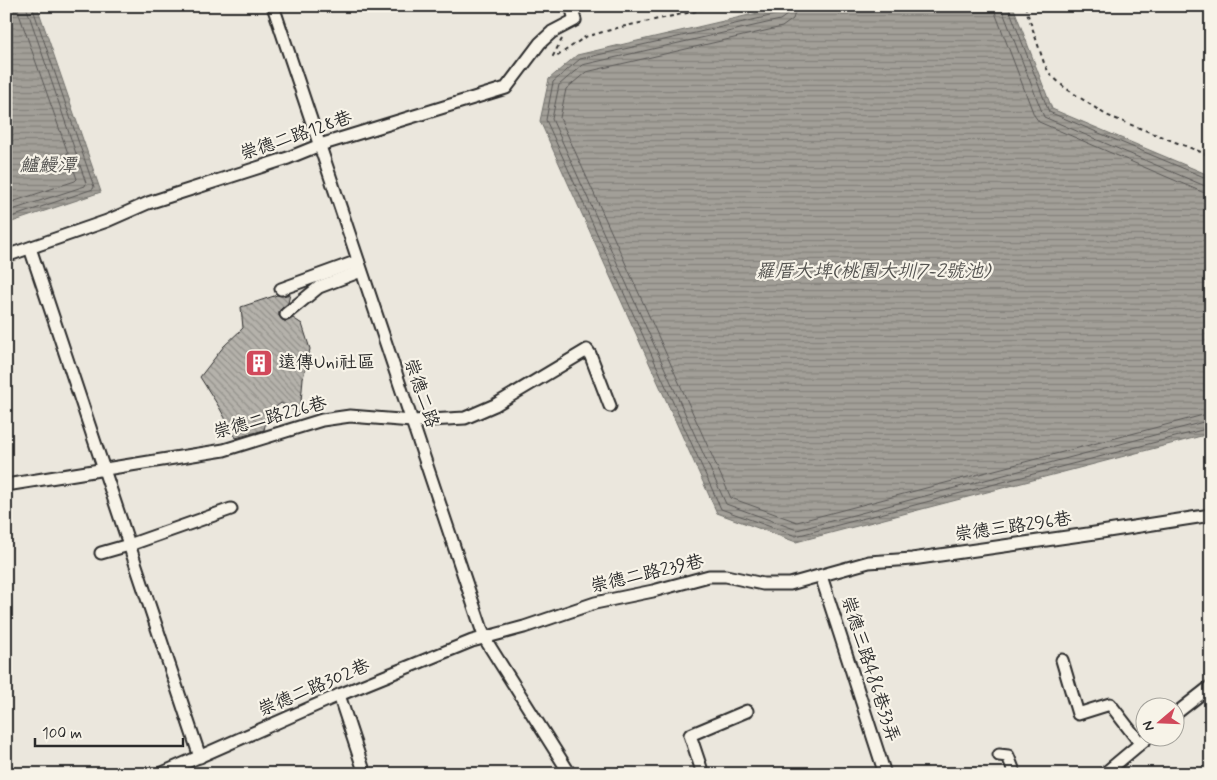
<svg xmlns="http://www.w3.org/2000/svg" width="1217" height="780" font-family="Mynerve,'LXGW WenKai TC',sans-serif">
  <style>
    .water { fill: url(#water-rules); stroke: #72716c }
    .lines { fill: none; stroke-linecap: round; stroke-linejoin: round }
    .shore { stroke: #5b5957; stroke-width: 1 }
    .building { fill: url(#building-back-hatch); stroke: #2b2b2b }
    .minor-casing { stroke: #2b2b2b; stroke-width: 15 }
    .path { stroke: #2b2b2b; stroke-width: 2; stroke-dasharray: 4 4; stroke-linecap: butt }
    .minor { stroke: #f7f3e8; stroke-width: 11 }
    .labels { text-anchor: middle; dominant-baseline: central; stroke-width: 4.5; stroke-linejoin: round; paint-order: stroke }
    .street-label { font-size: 18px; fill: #2b2b2b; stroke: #f7f3e8 }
    .poi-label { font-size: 18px; fill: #2b2b2b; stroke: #f7f3e8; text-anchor: start }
    .water-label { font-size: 19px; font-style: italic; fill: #555451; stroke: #f7f3e8 }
  </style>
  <defs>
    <pattern id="water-rules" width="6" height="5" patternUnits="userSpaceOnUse" patternTransform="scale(1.25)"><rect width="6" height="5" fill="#a29f98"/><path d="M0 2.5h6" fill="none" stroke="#84827c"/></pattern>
    <pattern id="building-back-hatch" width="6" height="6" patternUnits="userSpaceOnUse" patternTransform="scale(1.25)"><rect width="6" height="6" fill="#b5b2ab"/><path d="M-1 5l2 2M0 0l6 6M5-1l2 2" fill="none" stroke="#93918b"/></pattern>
  </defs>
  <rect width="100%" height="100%" fill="#ebe7dd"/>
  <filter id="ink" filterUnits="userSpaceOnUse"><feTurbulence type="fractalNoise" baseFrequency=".02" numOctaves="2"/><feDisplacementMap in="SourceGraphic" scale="10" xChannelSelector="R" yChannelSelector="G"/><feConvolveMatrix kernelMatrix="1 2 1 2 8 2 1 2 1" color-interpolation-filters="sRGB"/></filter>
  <g filter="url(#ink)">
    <g class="water">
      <polygon points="6,6 37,6 101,192 6,224"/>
      <polygon points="788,6 1013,6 1052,109 1211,176 1211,430 1205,435 796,542 717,513 540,121 549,79 577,55"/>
    </g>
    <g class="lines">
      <g class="shore">
        <polyline points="783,6 782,11 779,14 580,59 553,82 546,120 721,509 796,536 1202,430 1211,427"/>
        <polyline points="789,6 787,15 780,20 582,65 559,85 552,119 726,504 797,530 1211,420"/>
        <polyline points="797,6 793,19 782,27 586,72 566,89 560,118 731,498 797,522 1211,413"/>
        <polyline points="994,6 996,15 1034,115 1039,122 1202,192 1211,194"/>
        <polyline points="1002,6 1003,12 1044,117 1205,186 1211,186"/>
        <polyline points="1008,6 1049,112 1211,180"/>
        <polyline points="6,204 75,181 77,179 19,14 18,6"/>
        <polyline points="6,212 85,186 86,183 26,6"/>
        <polyline points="6,219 93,189 94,187 32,6"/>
      </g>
    </g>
    <polygon class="building" points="290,294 288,303 279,311 279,316 284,321 288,321 293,318 302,324 310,349 303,378 300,414 281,403 268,413 264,430 236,438 219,407 200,377 224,346 243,328 241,307 277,295 283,296"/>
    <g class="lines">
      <g class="minor-casing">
        <g id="minor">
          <polyline points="273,6 485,639 570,774"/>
          <polyline points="30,248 200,757"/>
          <polyline points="6,256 107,221 148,203 288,158 320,145 506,88 540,43 552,32 575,20 571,6"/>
          <polyline points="281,289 358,261"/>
          <polyline points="286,314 319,287 361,271"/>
          <polyline points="6,485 224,450 322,420 350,416 412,421 465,418 495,405 587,350 590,354 610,406"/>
          <polyline points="101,553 129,545 231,509"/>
          <polyline points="821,576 885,774"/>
          <polyline points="1062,660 1078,714 1110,704 1140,743"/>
          <polyline points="339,695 365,774"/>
          <polyline points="1174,715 1211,686"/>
          <polyline points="999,755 1008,756 1015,774"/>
          <polyline points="160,774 339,695 472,641 524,627 595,603 653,591 709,576 726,576 763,584 790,584 869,562 912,559 1095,533 1211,515"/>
          <polyline points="703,774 690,735 747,711"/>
          <polyline points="1104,774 1147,738"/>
        </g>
      </g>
      <g class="path">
        <polyline points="1025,6 1044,63 1049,73 1064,87 1106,115 1211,156"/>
        <polyline points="562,39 553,56 556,57 585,37 621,27 720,6"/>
      </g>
      <use href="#minor" class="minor"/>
    </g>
  </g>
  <defs>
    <g id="building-square" transform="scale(1.4375)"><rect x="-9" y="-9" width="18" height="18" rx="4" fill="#d1495b" stroke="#f7f3e8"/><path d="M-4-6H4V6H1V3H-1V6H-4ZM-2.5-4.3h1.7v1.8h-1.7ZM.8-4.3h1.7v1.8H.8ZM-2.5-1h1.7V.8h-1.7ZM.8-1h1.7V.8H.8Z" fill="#fff"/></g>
  </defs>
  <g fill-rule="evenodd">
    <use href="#building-square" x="259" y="363"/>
  </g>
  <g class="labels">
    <g class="street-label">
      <text transform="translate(296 136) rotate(-19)">崇德二路128巷</text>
      <text transform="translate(421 393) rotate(71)">崇德二路</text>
      <text transform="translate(270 418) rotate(-15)">崇德二路226巷</text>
      <text transform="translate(1013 527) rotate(-8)">崇德三路296巷</text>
      <text transform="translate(647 574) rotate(-13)">崇德二路239巷</text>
      <text transform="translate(870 669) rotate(72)">崇德三路486巷33弄</text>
      <text transform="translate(314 688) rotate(-23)">崇德二路302巷</text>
    </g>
    <g class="poi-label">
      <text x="278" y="363">遠傳Uni社區</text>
    </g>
    <g class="water-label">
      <text x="48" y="165">鱸鰻潭</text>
      <text x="873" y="271">羅厝大埤(桃園大圳7-2號池)</text>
    </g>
  </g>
  <rect width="1217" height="780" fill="none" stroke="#f7f3e8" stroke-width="25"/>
  <rect x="12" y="12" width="1192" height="755" fill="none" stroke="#2b2b2b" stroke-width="2" filter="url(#ink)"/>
  <g transform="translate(1160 722) rotate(251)"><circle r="24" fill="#f7f3e8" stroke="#a5a39c"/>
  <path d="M0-4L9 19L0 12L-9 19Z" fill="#d1495b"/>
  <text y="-8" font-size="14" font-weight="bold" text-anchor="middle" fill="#2b2b2b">N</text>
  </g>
  <path d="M35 738v8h148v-8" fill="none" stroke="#2b2b2b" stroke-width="2.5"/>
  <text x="42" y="738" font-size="15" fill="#2b2b2b" stroke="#f7f3e8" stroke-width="4" paint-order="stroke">100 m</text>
</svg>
